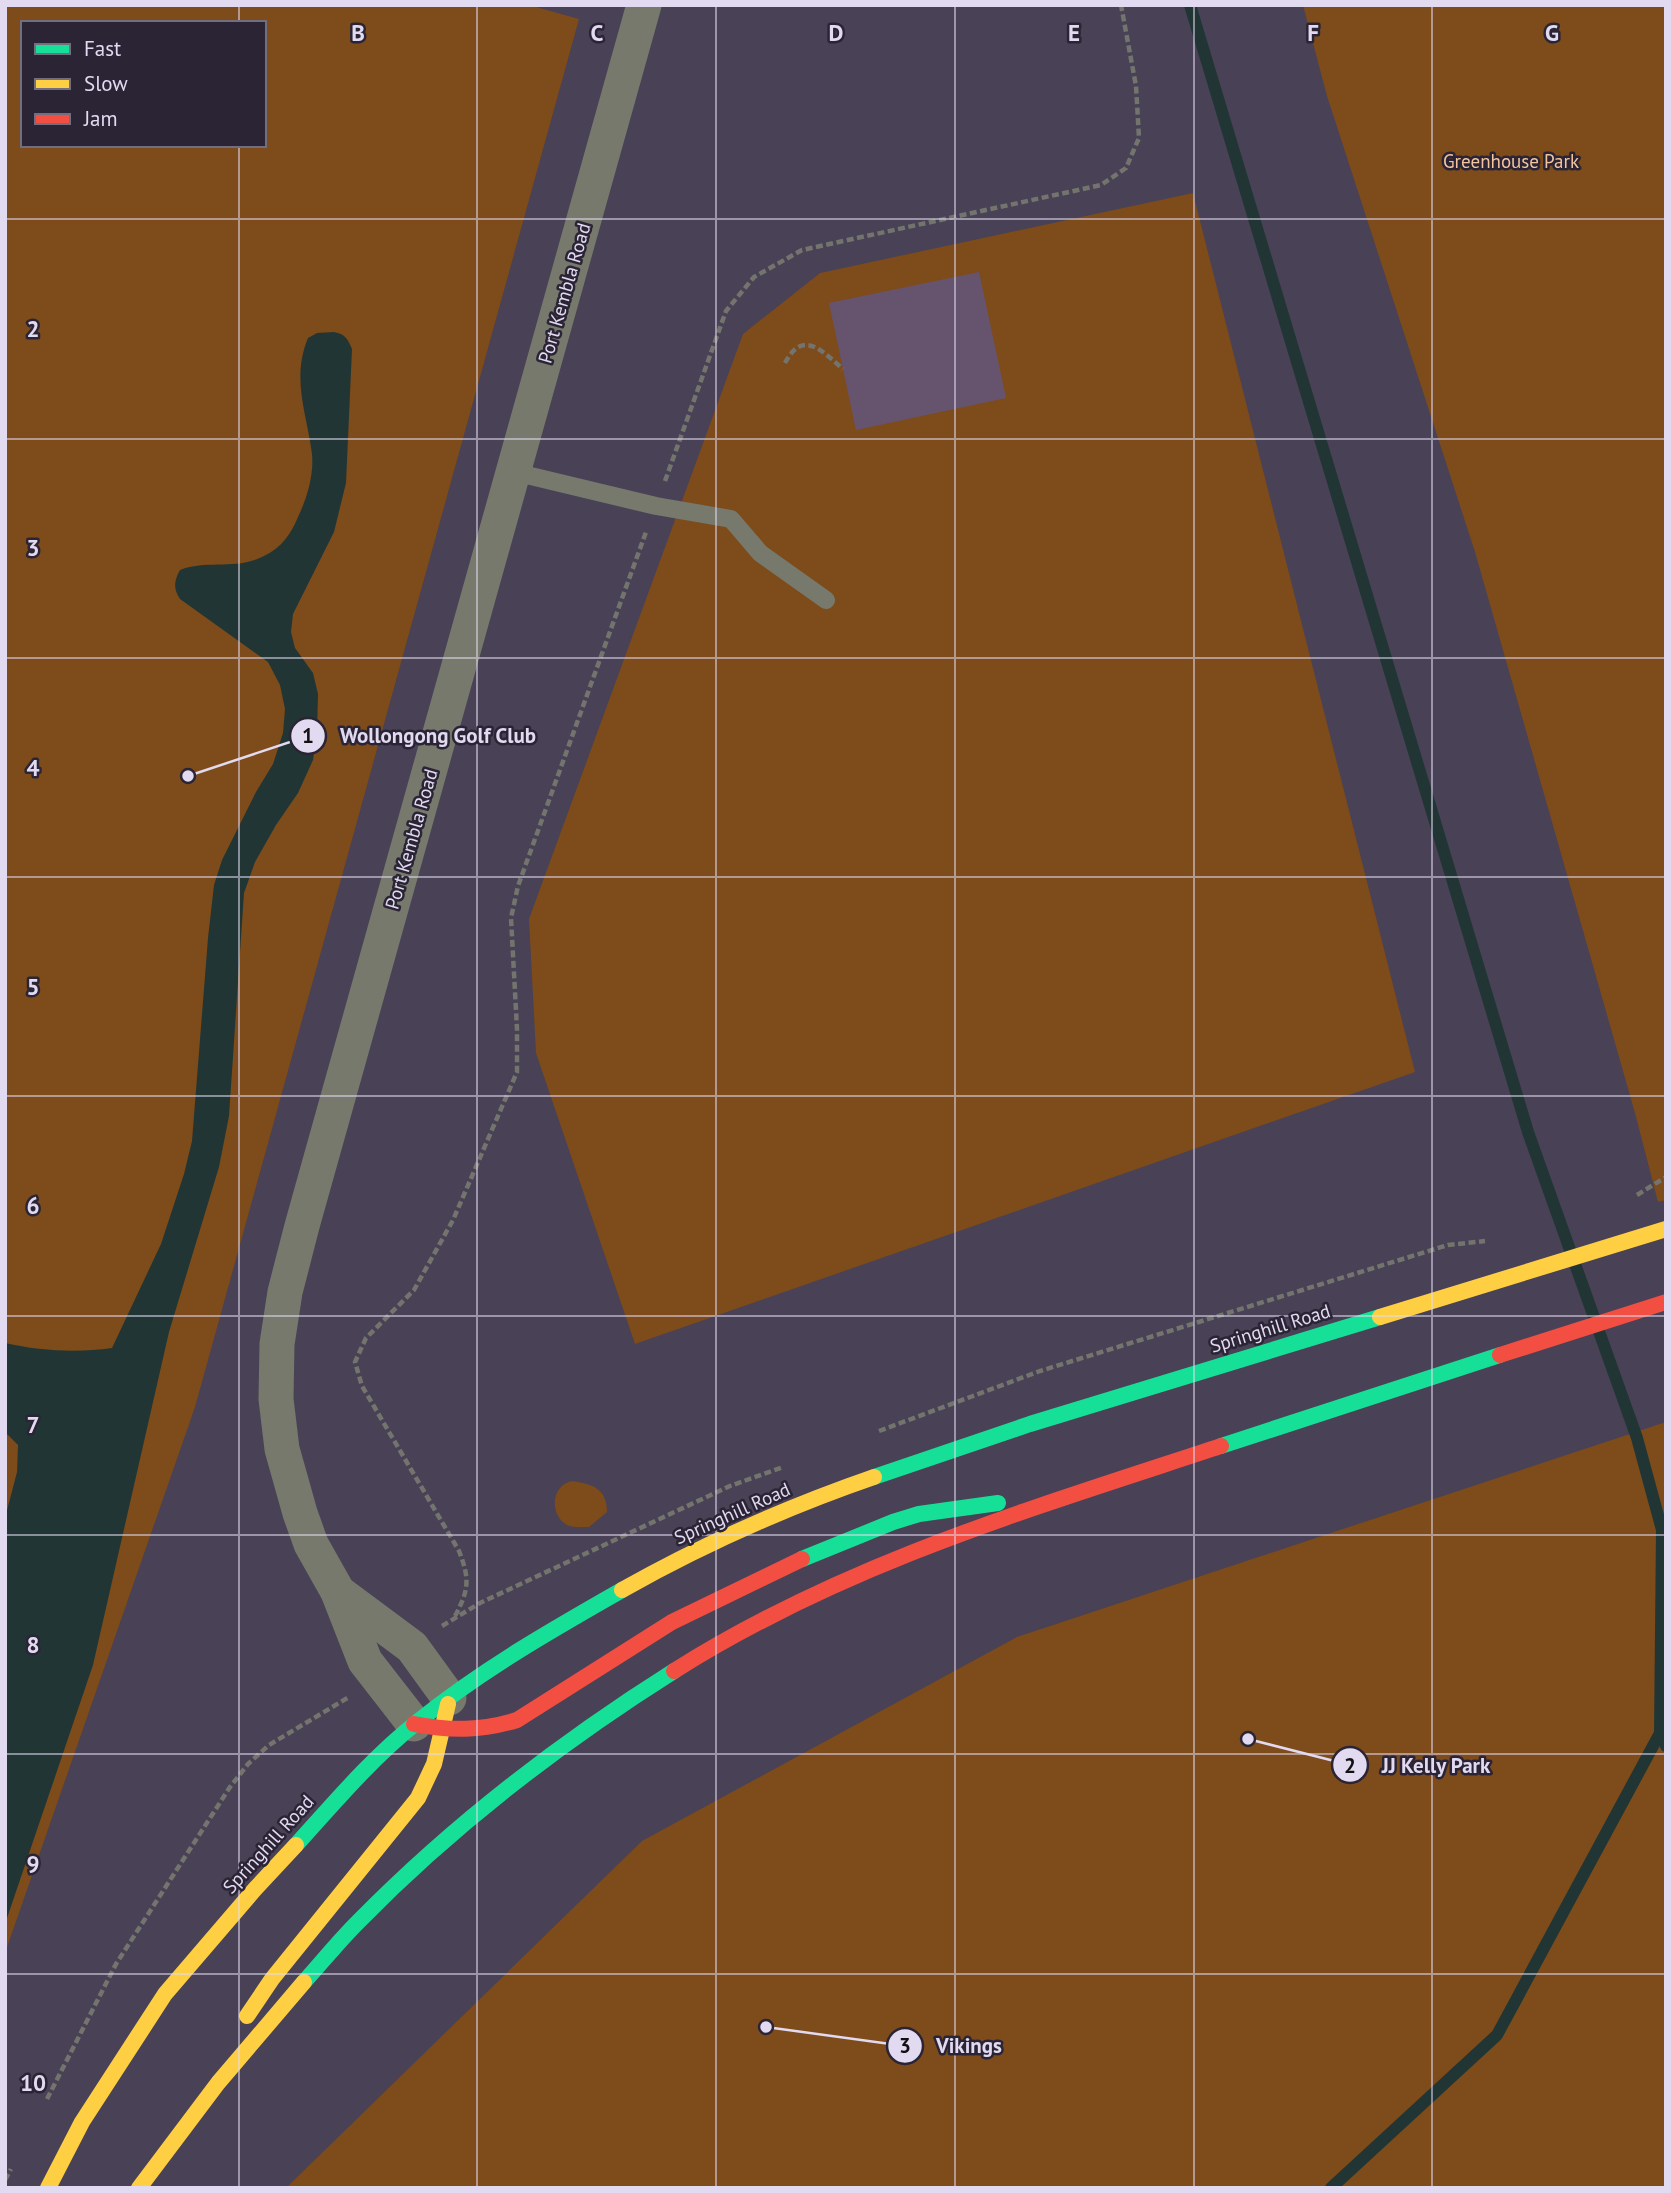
<svg xmlns="http://www.w3.org/2000/svg" width="1671" height="2193" font-family="'PT Sans',sans-serif">
  <style>
    .green { fill: #7e4b1b; fill-rule: evenodd }
    .water { fill: #213634 }
    .lines { fill: none; stroke-linecap: round; stroke-linejoin: round }
    .stream { stroke: #213634; stroke-width: 12 }
    .building { fill: #66546f }
    .path { stroke: #74746e; stroke-width: 4.5; stroke-dasharray: 7 3.5; stroke-linecap: butt }
    .lane { stroke: #76796c; stroke-width: 18 }
    .street { stroke: #76796c; stroke-width: 35 }
    .fast { stroke: #16e098; stroke-width: 16 }
    .slow { stroke: #ffcf43; stroke-width: 16 }
    .jam { stroke: #f24e42; stroke-width: 16 }
    .grid { fill: none; stroke: #e1daf0; stroke-width: 2; stroke-opacity: 0.55 }
    .labels { text-anchor: middle; dominant-baseline: central; stroke-width: 5; stroke-linejoin: round; paint-order: stroke }
    .park-label { font-size: 19px; fill: #f3c49d; stroke: #2a2435 }
    .street-label { font-size: 19px; fill: #e1daf0; stroke: #2a2435 }
    .grid-label { font-size: 23px; text-anchor: middle; font-weight: bold; fill: #e1daf0; stroke: #2a2435; stroke-width: 5; stroke-linejoin: round; paint-order: stroke }
    .leader { fill: none; stroke: #e1daf0; stroke-width: 2.5 }
    .callout-dot { fill: #e1daf0; stroke: #2a2435; stroke-width: 2.5 }
    .mark-label { font-size: 21px; text-anchor: middle; font-weight: bold; fill: #111 }
    .callout-label { font-size: 21px; text-anchor: middle; font-weight: bold; fill: #e1daf0; stroke: #2a2435; stroke-width: 5; stroke-linejoin: round; paint-order: stroke }
  </style>
  <rect width="100%" height="100%" fill="#494155"/>
  <g class="green">
    <path d="M5 5H529L579 19 195 1407 5 1953ZM23 23H264V145H23Z"/>
    <polygon points="1303,5 1666,5 1666,1200 1658,1202 1635,1113 1475,552 1327,96"/>
    <polygon points="1193,193 1415,1072 635,1344 536,1053 529,919 743,334 820,273"/>
    <polygon points="1666,1422 1666,2188 286,2188 642,1841 1017,1637"/>
    <path d="M572 1481C592 1484 607 1488 607 1512L589 1527C582 1527 573 1528 567 1525 549 1515 551 1485 572 1481Z"/>
  </g>
  <path class="water" d="M334 332C345 334 348 339 352 349L346 483 334 532 293 614 291 632 295 648 313 673 318 694 317 735 313 760 298 793 276 825 255 862 244 893 229 1116 219 1167 169 1332 93 1665 5 1924V1518L17 1472 18 1445 5 1432V1343C40 1351 77 1353 112 1348L161 1244 184 1174 192 1141 208 938 214 885 222 860 256 792 273 764 283 733 285 709 280 685 268 662 180 599C173 588 174 581 180 570 208 559 235 571 264 556 281 548 291 534 298 517 307 498 314 475 312 454 307 414 291 379 308 338L317 333Z"/>
  <g class="lines">
    <g class="stream">
      <polyline points="1190,5 1528,1132 1637,1438 1662,1530 1660,1733 1666,1746"/>
      <polyline points="1331,2188 1497,2035 1660,1733"/>
    </g>
  </g>
  <polygon class="building" points="979,272 1006,398 856,430 829,303"/>
  <g class="lines">
    <g class="path">
      <path d="M785 363C803 328 823 352 843 369"/>
      <polyline points="665,481 726,311 754,277 802,250 1101,185 1126,168 1139,138 1136,86 1121,5"/>
      <polyline points="1637,1195 1666,1177"/>
      <polyline points="879,1431 1040,1371 1448,1245 1485,1241"/>
      <path d="M455 1616C469 1590 470 1579 459 1551L362 1386 355 1362 366 1338 414 1290 453 1220 517 1072V1029L511 918 518 886 646 532"/>
      <polyline points="442,1626 480,1603 730,1486 783,1467"/>
      <polyline points="47,2099 116,1964 230,1787 248,1764 269,1745 349,1697"/>
      <polyline points="5,2180 11,2169"/>
    </g>
    <polyline class="lane" points="514,472 656,506 731,519 760,553 826,600"/>
    <g class="street">
      <polyline points="338,1592 412,1647 449,1698"/>
      <polyline points="414,1724 365,1661 338,1592 311,1544 300,1513 282,1449 276,1399 277,1344 285,1292 302,1226 644,5"/>
    </g>
    <g class="fast">
      <polyline points="1221,1446 1500,1355"/>
      <polyline points="874,1477 1030,1424 1380,1317"/>
      <polyline points="802,1559 893,1522 919,1514 998,1503"/>
      <path d="M296 1845C334 1803 372 1758 416 1723 480 1671 550 1631 622 1590"/>
      <path d="M304 1982C322 1962 339 1941 358 1922 452 1826 560 1743 674 1671"/>
    </g>
    <g class="slow">
      <polyline points="1380,1317 1666,1229"/>
      <path d="M622 1590C702 1545 787 1507 874 1477"/>
      <polyline points="247,2016 272,1979 418,1798 434,1764 448,1704"/>
      <polyline points="48,2188 82,2122 165,1994 255,1889 296,1845"/>
      <polyline points="139,2188 218,2083 304,1982"/>
    </g>
    <g class="jam">
      <polyline points="1500,1355 1666,1302"/>
      <path d="M674 1671C843 1564 1033 1508 1221 1446"/>
      <path d="M414 1724C450 1731 482 1731 517 1720L672 1622 802 1559"/>
    </g>
  </g>
  <path class="grid" d="M239 5V23M477 5V2188M716 5V2188M955 5V2188M1194 5V2188M1432 5V2188M239 145V2188M5 219H1666M5 439H1666M5 658H1666M5 877H1666M5 1096H1666M5 1316H1666M5 1535H1666M5 1754H1666M5 1974H1666"/>
  <g class="labels">
    <g class="park-label">
      <text x="1511" y="161">Greenhouse Park</text>
    </g>
    <g class="street-label">
      <text transform="translate(564 293) rotate(-74)">Port Kembla Road</text>
      <text transform="translate(411 839) rotate(-74)">Port Kembla Road</text>
      <text transform="translate(1270 1328) rotate(-17)">Springhill Road</text>
      <text transform="translate(732 1513) rotate(-24)">Springhill Road</text>
      <text transform="translate(268 1844) rotate(-48)">Springhill Road</text>
    </g>
  </g>
  <g class="grid-label">
    <text x="358" y="41">B</text>
    <text x="597" y="41">C</text>
    <text x="836" y="41">D</text>
    <text x="1074" y="41">E</text>
    <text x="1313" y="41">F</text>
    <text x="1552" y="41">G</text>
    <text x="33" y="337">2</text>
    <text x="33" y="556">3</text>
    <text x="33" y="776">4</text>
    <text x="33" y="995">5</text>
    <text x="33" y="1214">6</text>
    <text x="33" y="1433">7</text>
    <text x="33" y="1653">8</text>
    <text x="33" y="1872">9</text>
    <text x="33" y="2091">10</text>
  </g>
  <path class="leader" d="M188 776L308 736M1248 1739L1350 1765M766 2027L905 2046"/>
  <g class="callout-dot">
    <circle cx="188" cy="776" r="7"/>
    <circle cx="1248" cy="1739" r="7"/>
    <circle cx="766" cy="2027" r="7"/>
    <circle cx="308" cy="736" r="18"/>
    <circle cx="1350" cy="1765" r="18"/>
    <circle cx="905" cy="2046" r="18"/>
  </g>
  <g class="mark-label">
    <text x="308" y="743">1</text>
    <text x="1350" y="1773">2</text>
    <text x="905" y="2053">3</text>
  </g>
  <g class="callout-label">
    <text x="438" y="743">Wollongong Golf Club</text>
    <text x="1436" y="1773">JJ Kelly Park</text>
    <text x="969" y="2053">Vikings</text>
  </g>
  <rect width="1671" height="2193" fill="none" stroke="#e1daf0" stroke-width="14"/>
  <rect x="21" y="21" width="245" height="126" fill="#2a2435" stroke="#736d80" stroke-width="2"/>
  <rect x="35" y="44" width="35" height="10" fill="#16e098" stroke="#736d80" stroke-width="2"/>
  <text x="84" y="56" font-size="21" fill="#e1daf0">Fast</text>
  <rect x="35" y="79" width="35" height="10" fill="#ffcf43" stroke="#736d80" stroke-width="2"/>
  <text x="84" y="91" font-size="21" fill="#e1daf0">Slow</text>
  <rect x="35" y="114" width="35" height="10" fill="#f24e42" stroke="#736d80" stroke-width="2"/>
  <text x="84" y="126" font-size="21" fill="#e1daf0">Jam</text>
</svg>
